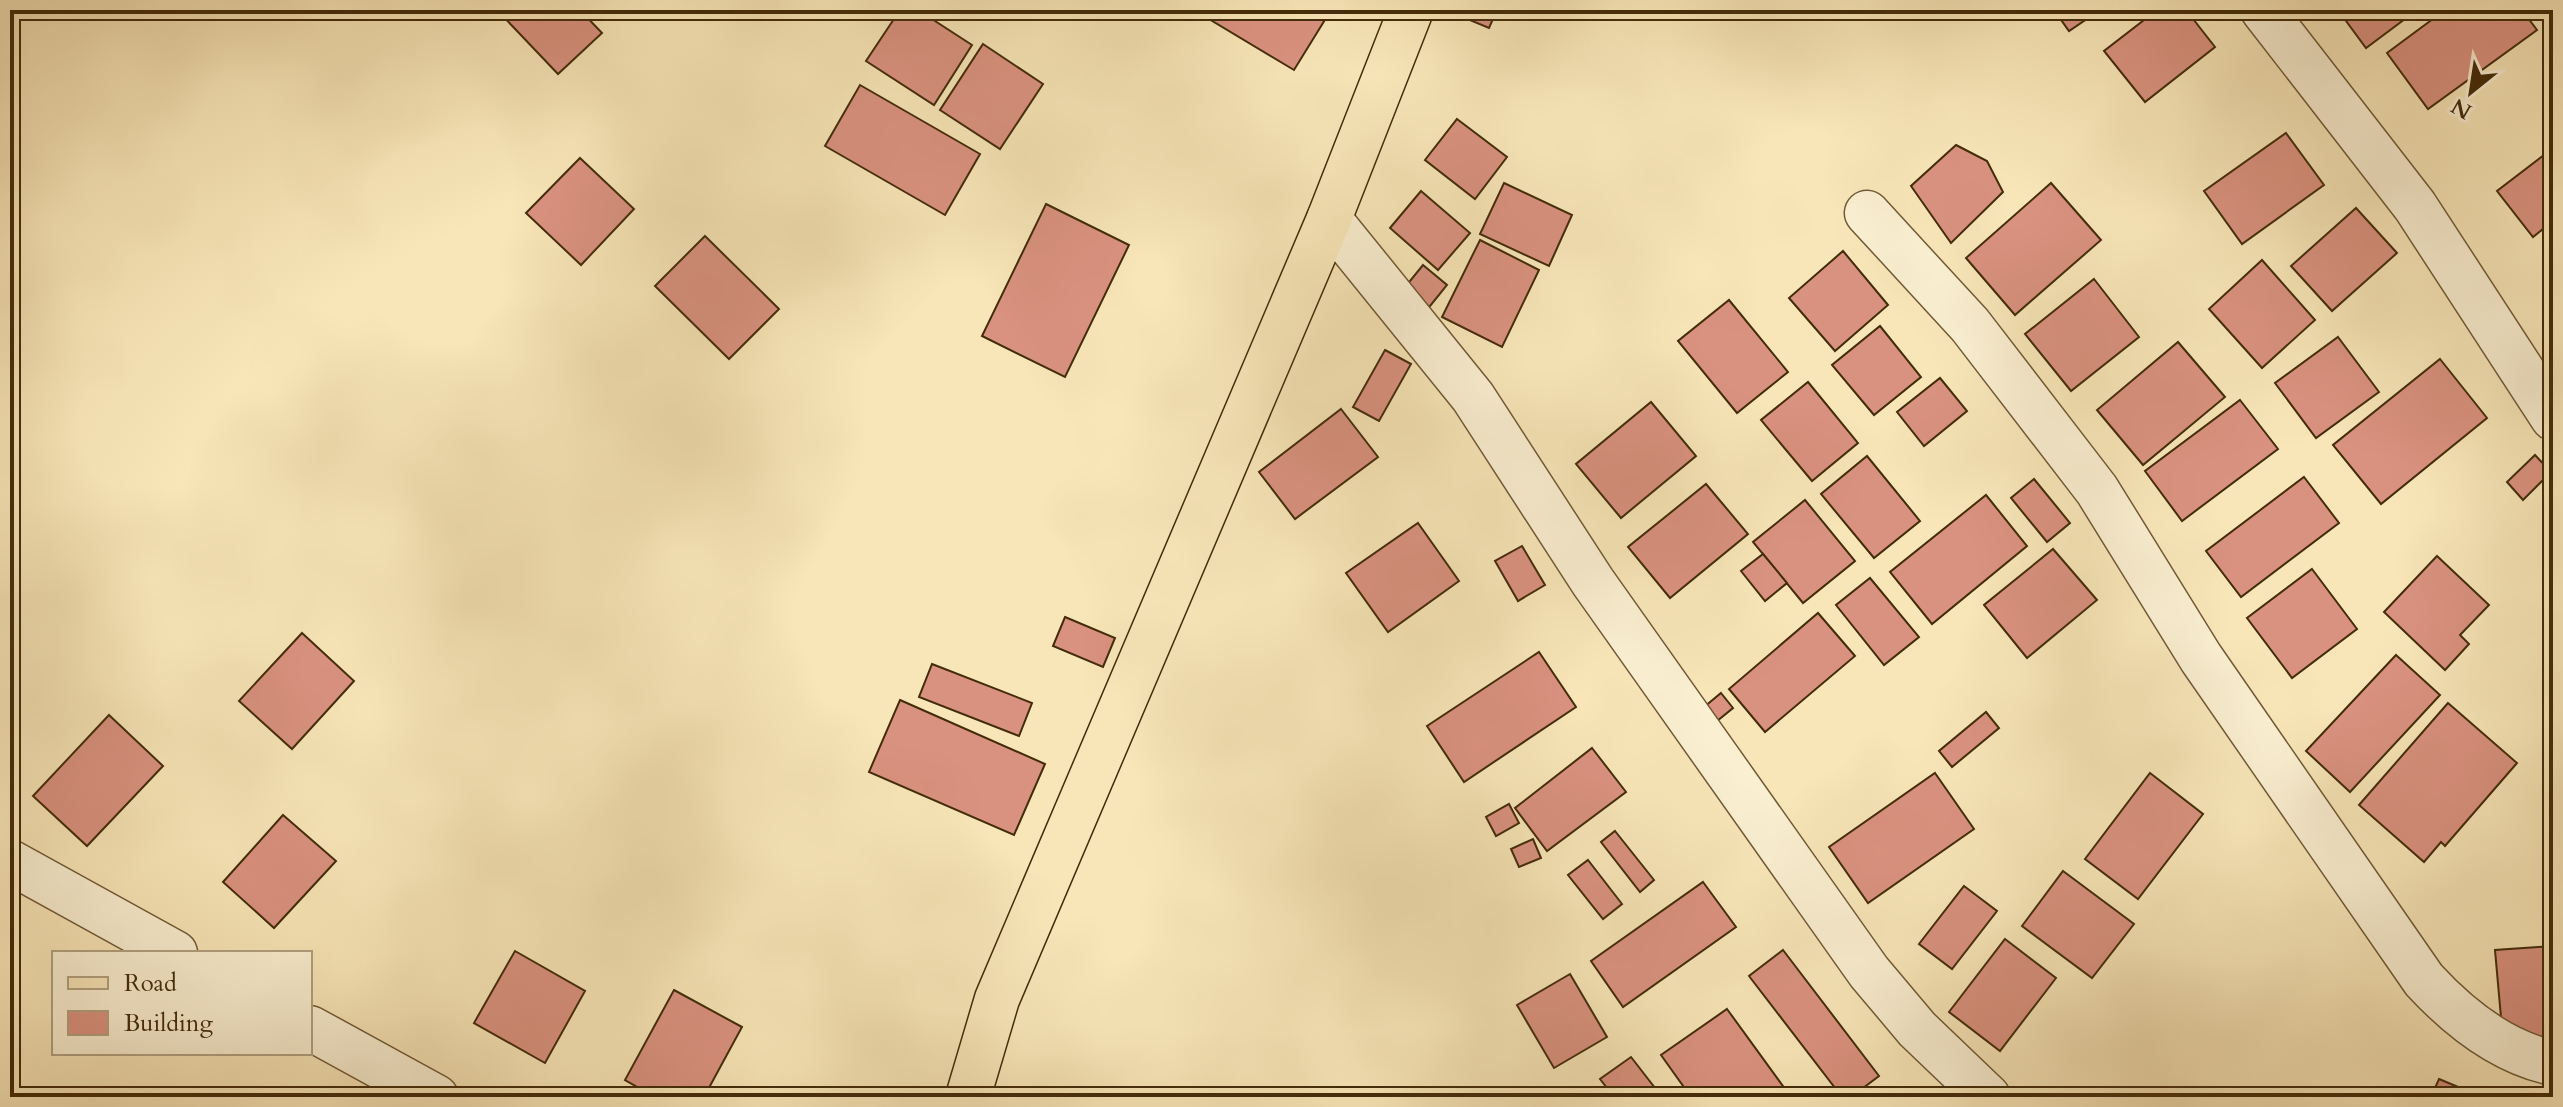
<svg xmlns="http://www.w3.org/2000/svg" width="2563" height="1107" font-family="Cardo,serif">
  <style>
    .building { fill: #da9280; stroke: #432c0a; stroke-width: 2 }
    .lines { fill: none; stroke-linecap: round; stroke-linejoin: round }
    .minor-casing { stroke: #705a36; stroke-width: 47 }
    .major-casing { stroke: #432c0a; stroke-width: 47 }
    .minor { stroke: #faefd1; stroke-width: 44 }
    .major { stroke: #f8e6b8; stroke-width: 44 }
  </style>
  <rect width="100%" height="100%" fill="#f8e6b8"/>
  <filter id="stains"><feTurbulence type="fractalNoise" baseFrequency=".0025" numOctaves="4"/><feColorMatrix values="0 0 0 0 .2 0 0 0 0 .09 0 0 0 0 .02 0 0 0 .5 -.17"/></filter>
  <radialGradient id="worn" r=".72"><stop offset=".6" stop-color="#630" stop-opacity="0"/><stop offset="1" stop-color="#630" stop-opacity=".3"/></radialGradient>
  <g class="building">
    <polygon points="497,10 580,10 602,33 558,74"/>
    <polygon points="608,10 626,10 618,19"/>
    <polygon points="900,10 918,10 972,45 934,105 866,61"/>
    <polygon points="1194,10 1331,10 1294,70"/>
    <polygon points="1462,10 1497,10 1489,28 1460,16"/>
    <polygon points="2054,10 2100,10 2069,31"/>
    <polygon points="2157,10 2186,10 2215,47 2145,102 2104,51"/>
    <polygon points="2338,10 2417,10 2366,48"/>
    <polygon points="2445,10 2522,10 2537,30 2428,109 2387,53"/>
    <polygon points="983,44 1043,84 1000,149 940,110"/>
    <polygon points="860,85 980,154 945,215 825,146"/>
    <polygon points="1457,119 1507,157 1475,199 1425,160"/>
    <polygon points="2286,133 2324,185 2242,244 2204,191"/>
    <polygon points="1956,145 1987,161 2003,192 1951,243 1911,186"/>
    <polygon points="2553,148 2553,221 2533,237 2497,191"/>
    <polygon points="580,158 634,209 581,265 526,213"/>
    <polygon points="1504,183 1572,215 1549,266 1480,234"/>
    <polygon points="2051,183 2101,240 2015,315 1966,258"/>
    <polygon points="1421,191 1470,233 1438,270 1390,228"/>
    <polygon points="1046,204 1129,245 1065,377 982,336"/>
    <polygon points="2356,208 2397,253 2332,311 2291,266"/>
    <polygon points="705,236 779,309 729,359 655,286"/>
    <polygon points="1480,240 1539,270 1502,347 1442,317"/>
    <polygon points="1843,251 1888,305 1835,351 1789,298"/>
    <polygon points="2262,260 2315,320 2262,368 2209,309"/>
    <polygon points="1423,265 1447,285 1426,311 1401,292"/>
    <polygon points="2094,279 2139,337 2071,391 2025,334"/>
    <polygon points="1729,300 1788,372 1737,413 1678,341"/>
    <polygon points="1880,326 1921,377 1874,415 1832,365"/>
    <polygon points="2338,337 2379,392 2316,438 2275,383"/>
    <polygon points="2178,342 2225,397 2143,465 2097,410"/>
    <polygon points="1385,350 1411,364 1379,421 1353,407"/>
    <polygon points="2440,359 2487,418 2381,504 2333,445"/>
    <polygon points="1940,378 1967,411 1924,446 1897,412"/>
    <polygon points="1808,382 1858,443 1812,481 1761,420"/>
    <polygon points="2240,400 2278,449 2182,521 2145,471"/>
    <polygon points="1651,402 1696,456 1621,518 1576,464"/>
    <polygon points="1341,409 1378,457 1295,519 1259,472"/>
    <polygon points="2535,455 2551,472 2523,500 2507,482"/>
    <polygon points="1867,456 1920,521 1874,558 1821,494"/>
    <polygon points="2304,477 2339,523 2241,597 2206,551"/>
    <polygon points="2034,479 2070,523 2047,542 2011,498"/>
    <polygon points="1706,484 1748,534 1670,598 1628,547"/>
    <polygon points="1986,495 2027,546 1932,624 1890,572"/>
    <polygon points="1805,500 1855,561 1803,603 1753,542"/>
    <polygon points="1418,523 1459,581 1388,632 1346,573"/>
    <polygon points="1522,546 1545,585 1518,601 1495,561"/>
    <polygon points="2053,549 2097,600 2027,658 1984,605"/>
    <polygon points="1763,554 1787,583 1765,601 1741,571"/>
    <polygon points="2437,556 2489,605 2460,635 2469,644 2445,670 2384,612"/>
    <polygon points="2312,569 2357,629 2292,678 2247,618"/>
    <polygon points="1870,578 1919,637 1884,665 1836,605"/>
    <polygon points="1818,613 1855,656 1765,732 1729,689"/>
    <polygon points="1065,617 1115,638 1103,667 1053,646"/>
    <polygon points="302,633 354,681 292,749 239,701"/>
    <polygon points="1539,652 1576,707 1464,782 1427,726"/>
    <polygon points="2396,655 2440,695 2350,792 2306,751"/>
    <polygon points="932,664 1032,703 1019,736 919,697"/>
    <polygon points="1721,693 1733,708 1711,726 1698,712"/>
    <polygon points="900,700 1045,764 1014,835 869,772"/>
    <polygon points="2448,703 2517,763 2445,846 2441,842 2424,862 2359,805"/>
    <polygon points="1986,712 1999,728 1952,767 1939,751"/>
    <polygon points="109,715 163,766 87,846 33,796"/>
    <polygon points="1592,748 1626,792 1547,851 1515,808"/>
    <polygon points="1935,773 1974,829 1868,903 1829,847"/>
    <polygon points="2150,773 2203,814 2138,899 2085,859"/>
    <polygon points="1509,804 1519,823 1496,836 1486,817"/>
    <polygon points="283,815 336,861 274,928 223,882"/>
    <polygon points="1615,831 1654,880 1640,892 1601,842"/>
    <polygon points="1533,839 1541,858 1519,867 1511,849"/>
    <polygon points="1588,860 1622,904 1603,919 1568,875"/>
    <polygon points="2063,871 2134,924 2092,978 2022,926"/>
    <polygon points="1703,882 1736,927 1623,1007 1591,961"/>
    <polygon points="1964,886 1997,911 1952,969 1919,944"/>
    <polygon points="2005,939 2056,978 2000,1051 1949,1012"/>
    <polygon points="2553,946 2553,1036 2503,1040 2495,950"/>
    <polygon points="1783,950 1879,1076 1851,1097 1842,1097 1749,976"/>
    <polygon points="515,951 585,991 545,1063 474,1023"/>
    <polygon points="1570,974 1607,1037 1554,1068 1517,1005"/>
    <polygon points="674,990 742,1027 704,1097 655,1097 625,1080"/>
    <polygon points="1727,1009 1788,1093 1782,1097 1691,1097 1661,1055"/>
    <polygon points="1631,1057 1662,1097 1614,1097 1600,1079"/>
    <polygon points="2439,1079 2482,1097 2431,1097"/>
  </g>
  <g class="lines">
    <g class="minor-casing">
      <g id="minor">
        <polyline points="2263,10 2415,206 2553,418"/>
        <path d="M1867 213 1970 325 2097 490 2201 658 2424 980C2459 1018 2501 1052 2553 1063"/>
        <polyline points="1329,219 1473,397 1593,582 1869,972 1917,1029 1988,1097"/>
        <polyline points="10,862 175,953"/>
        <polyline points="310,1028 436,1097"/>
      </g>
    </g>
    <g class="major-casing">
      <polyline id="major" points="968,1097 997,999 1329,219 1411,10"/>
    </g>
    <use href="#minor" class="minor"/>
    <use href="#major" class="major"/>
  </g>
  <rect width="2563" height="1107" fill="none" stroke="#f8e6b8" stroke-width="40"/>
  <rect x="12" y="12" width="2539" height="1083" fill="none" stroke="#432c0a" stroke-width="4"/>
  <rect x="20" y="20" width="2523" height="1067" fill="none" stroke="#432c0a" stroke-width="2"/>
  <rect x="52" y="951" width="260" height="104" fill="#faefd1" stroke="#b1a181" stroke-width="2"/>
  <rect x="68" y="977" width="40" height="12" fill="#f8e6b8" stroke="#b1a181" stroke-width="2"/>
  <text x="124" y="991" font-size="24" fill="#432c0a">Road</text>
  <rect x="68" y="1011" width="40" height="24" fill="#da9280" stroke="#b1a181" stroke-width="2"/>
  <text x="124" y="1031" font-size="24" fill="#432c0a">Building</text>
  <g transform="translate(2471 92) rotate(210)" stroke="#faefd1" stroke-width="6" paint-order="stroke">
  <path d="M0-6L14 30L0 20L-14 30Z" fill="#432c0a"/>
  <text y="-12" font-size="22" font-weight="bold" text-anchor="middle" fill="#432c0a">N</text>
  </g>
  <rect width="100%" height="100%" filter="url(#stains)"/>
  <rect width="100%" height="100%" fill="url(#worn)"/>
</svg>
